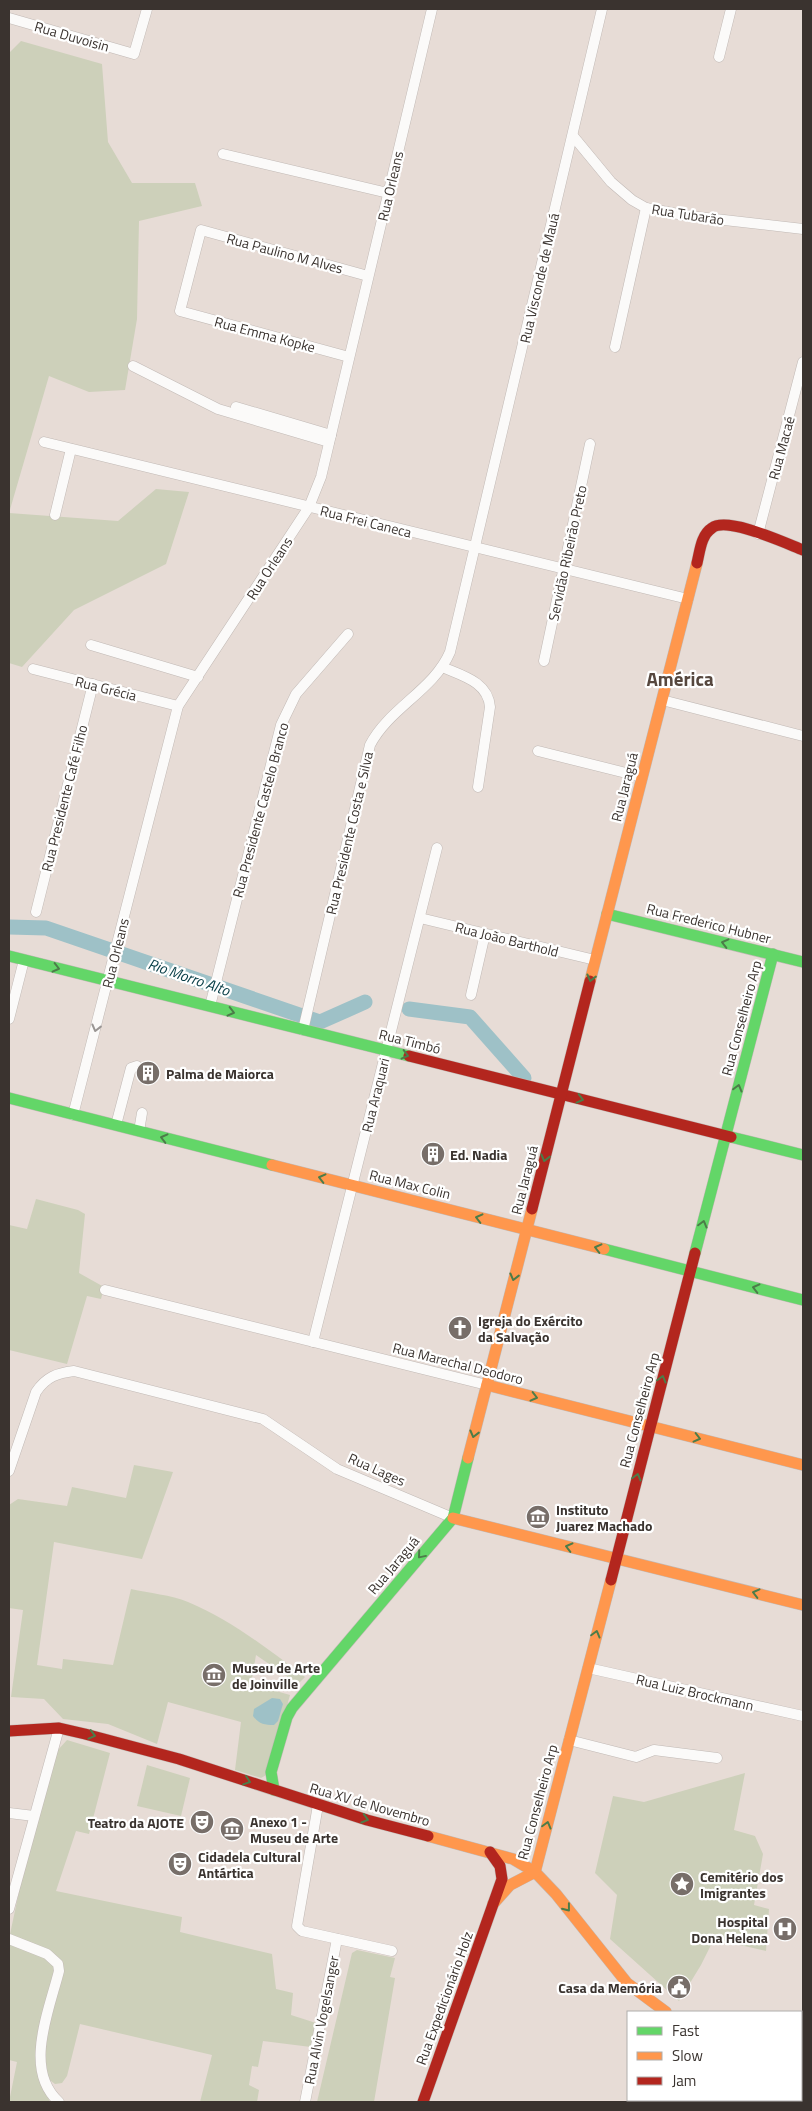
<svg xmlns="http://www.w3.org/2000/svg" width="812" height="2111" font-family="'Titillium Web',sans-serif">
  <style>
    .green { fill: #cdd0ba }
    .water { fill: #9ec1c7 }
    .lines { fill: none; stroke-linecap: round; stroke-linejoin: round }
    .river { stroke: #9ec1c7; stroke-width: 15 }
    .street-casing { stroke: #c1b9b5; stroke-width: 11 }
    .fast-casing { stroke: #c1b9b5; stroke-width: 12 }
    .slow-casing { stroke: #c1b9b5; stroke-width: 12 }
    .jam-casing { stroke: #c1b9b5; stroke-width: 12 }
    .street { stroke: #fbfaf9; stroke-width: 10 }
    .fast { stroke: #63d668; stroke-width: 11 }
    .slow { stroke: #ff974d; stroke-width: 11 }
    .jam { stroke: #b3261e; stroke-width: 11 }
    .oneway { stroke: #4c7c49 }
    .oneway2 { stroke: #9a9694 }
    .labels { text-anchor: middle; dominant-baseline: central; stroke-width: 4.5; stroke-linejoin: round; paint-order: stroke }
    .street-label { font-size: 14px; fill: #3a332f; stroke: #fff }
    .poi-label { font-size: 14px; font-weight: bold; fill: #3a332f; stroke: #fff; text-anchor: start }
    .water-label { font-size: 15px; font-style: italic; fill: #073d46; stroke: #fff }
    .district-label { font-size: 19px; font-weight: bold; fill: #56473e; stroke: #fff }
  </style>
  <rect width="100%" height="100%" fill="#e7dcd6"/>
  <g class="green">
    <polygon points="21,41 102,64 108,142 132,183 195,183 202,206 139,221 137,319 125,390 89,392 49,376 9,513 118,521 156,489 189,492 166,564 74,610 22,667 9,663 9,53"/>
    <polygon points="36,1199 78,1210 85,1214 79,1273 104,1287 101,1299 87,1296 67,1364 9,1350 9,1225 27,1229"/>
    <path d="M134 1465 173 1472 142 1559 54 1542 37 1665 62 1669 63 1659 113 1665 131 1589C149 1593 171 1595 188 1602 231 1620 268 1649 305 1677L298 1684 256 1655 251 1684 290 1695 268 1774 261 1778 235 1770 241 1722 168 1702 157 1744 108 1724 63 1719 44 1699 11 1697 23 1610 9 1608V1505L18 1499 67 1506 72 1487 126 1498Z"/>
    <polygon points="67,1740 110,1753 89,1834 76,1831 56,1891 182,1917 180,1932 272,1954 276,1989 293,1993 291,2015 316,2023 311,2047 263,2041 258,2067 252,2066 249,2085 259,2090 257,2102 200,2102 212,2055 80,2024 67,2076 62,2083 55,2084 47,2078 39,2078 50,2102 9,2102 17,2062 9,2060 9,1939 20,1887 57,1751"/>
    <polygon points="147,1765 190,1778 181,1816 137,1806"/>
    <polygon points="745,1773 734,1830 755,1836 763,1854 754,1905 769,1909 766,1951 714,1939 701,1965 679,2001 610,1939 617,1895 595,1873 613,1796 644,1802"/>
    <polygon points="357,1950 395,1958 390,1977 395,1978 374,2102 317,2102 352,1953"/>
  </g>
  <path class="water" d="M272 1698 280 1699 283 1704 278 1721 274 1725C264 1725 259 1724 253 1716L254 1709Z"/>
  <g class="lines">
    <g class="river">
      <polyline points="9,927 46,928 320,1022 365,1002"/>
      <polyline points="409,1009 470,1017 524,1078"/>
    </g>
    <g class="street-casing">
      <g id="street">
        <polyline points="9,18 134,54 147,9"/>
        <polyline points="719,57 731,9"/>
        <polyline points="573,136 611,182 632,200 646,208 689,216 803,229"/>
        <polyline points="223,154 388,193"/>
        <polyline points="615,347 646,208"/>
        <polyline points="349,357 180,311 201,230 368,276"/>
        <polyline points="133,366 218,409 329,442"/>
        <polyline points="236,407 331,435"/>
        <polyline points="44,442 688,599"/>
        <polyline points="55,515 71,449"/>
        <polyline points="758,534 803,362"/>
        <polyline points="91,645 198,677"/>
        <polyline points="544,661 590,444"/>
        <path d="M442 667C463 676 488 682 490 707L478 787"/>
        <polyline points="33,669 178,706"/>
        <polyline points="662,700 803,736"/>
        <polyline points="538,751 642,777"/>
        <polyline points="36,912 93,684"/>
        <polyline points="420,918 595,960"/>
        <polyline points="471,995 485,934"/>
        <polyline points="210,1006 281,725 296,694 348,634"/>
        <polyline points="9,1019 24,960"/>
        <path d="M303 1030 370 745C389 708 434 690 450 652L602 9"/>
        <polyline points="73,1115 178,706 309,507 321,477 432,9"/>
        <polyline points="116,1125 131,1068 137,1066"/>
        <polyline points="139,1131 142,1113"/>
        <polyline points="105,1290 487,1385"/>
        <polyline points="313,1342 437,848"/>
        <path d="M9 1471 36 1392C46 1377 57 1373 74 1371L263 1419 337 1469 453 1518"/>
        <polyline points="588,1668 803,1716"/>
        <polyline points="569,1740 636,1757 654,1750 717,1758"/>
        <polyline points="318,1805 297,1926 302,1931 392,1951"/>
        <polyline points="9,1813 34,1816"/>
        <polyline points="9,1909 59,1728"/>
        <path d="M9 1939 47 1954 58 1964 59 1971C49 2011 23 2070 59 2102"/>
        <polyline points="305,2102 337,1939"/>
      </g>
    </g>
    <g class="fast-casing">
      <g id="fast">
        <polyline points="607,914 803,962"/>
        <polyline points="9,956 409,1056"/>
        <polyline points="9,1098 272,1165"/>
        <polyline points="731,1137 803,1155"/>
        <polyline points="604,1249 803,1300"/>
        <polyline points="695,1253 773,954"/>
        <polyline points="274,1790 271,1772 287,1717 292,1708 453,1518 468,1458"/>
        <polyline points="762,2100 764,2102"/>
      </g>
    </g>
    <g class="slow-casing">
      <g id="slow">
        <polyline points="590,981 697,563"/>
        <polyline points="272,1165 604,1249"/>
        <polyline points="487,1385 803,1465"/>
        <polyline points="468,1458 532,1209"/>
        <polyline points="453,1518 803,1605"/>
        <polyline points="428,1836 513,1859 535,1872 556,1894 627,1983 666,2012"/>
        <polyline points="493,1904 510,1885 535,1872 611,1580"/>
      </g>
    </g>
    <g class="jam-casing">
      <g id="jam">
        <path d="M697 563C700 551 701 535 712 528 727 516 785 543 803 550"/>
        <polyline points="409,1056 731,1137"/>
        <polyline points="532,1209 590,981"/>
        <polyline points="611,1580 695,1253"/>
        <polyline points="9,1731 59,1728 85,1734 179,1759 367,1820 428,1836"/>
        <polyline points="423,2102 502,1879 500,1866 490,1852"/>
      </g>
    </g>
    <use href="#street" class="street"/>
    <use href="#fast" class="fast"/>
    <use href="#slow" class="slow"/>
    <use href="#jam" class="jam"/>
  </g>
  <defs><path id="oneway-chevron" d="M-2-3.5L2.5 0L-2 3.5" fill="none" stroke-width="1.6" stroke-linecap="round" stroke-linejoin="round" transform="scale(1.25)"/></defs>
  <g class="oneway">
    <use href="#oneway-chevron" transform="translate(725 943) rotate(-166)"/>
    <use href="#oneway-chevron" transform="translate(56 968) rotate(14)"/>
    <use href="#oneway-chevron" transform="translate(591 978) rotate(104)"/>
    <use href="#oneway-chevron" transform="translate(231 1012) rotate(14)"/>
    <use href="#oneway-chevron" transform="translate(405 1055) rotate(14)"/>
    <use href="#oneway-chevron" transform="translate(738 1088) rotate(-75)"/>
    <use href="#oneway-chevron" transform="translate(580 1099) rotate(14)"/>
    <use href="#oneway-chevron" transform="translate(164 1138) rotate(-166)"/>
    <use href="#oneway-chevron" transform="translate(545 1158) rotate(104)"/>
    <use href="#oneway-chevron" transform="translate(322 1178) rotate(-166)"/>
    <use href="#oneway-chevron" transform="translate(479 1218) rotate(-166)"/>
    <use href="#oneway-chevron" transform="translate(703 1224) rotate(-75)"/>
    <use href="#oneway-chevron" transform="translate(598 1248) rotate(-166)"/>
    <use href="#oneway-chevron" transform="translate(514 1277) rotate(104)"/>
    <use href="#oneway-chevron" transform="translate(756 1288) rotate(-166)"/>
    <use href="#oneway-chevron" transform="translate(662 1379) rotate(-75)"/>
    <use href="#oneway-chevron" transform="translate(534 1397) rotate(14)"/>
    <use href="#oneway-chevron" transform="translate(474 1434) rotate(104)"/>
    <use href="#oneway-chevron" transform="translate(697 1438) rotate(14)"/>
    <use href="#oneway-chevron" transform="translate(637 1477) rotate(-75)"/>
    <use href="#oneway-chevron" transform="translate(569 1547) rotate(-166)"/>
    <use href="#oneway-chevron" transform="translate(421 1555) rotate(130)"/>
    <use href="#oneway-chevron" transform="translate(756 1593) rotate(-166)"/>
    <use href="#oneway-chevron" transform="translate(596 1634) rotate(-75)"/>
    <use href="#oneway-chevron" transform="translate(92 1735) rotate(15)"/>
    <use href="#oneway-chevron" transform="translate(247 1781) rotate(19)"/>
    <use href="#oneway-chevron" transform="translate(365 1819) rotate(16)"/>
    <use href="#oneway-chevron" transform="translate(547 1825) rotate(-75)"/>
    <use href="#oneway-chevron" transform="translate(567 1908) rotate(52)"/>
  </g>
  <use class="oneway2" href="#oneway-chevron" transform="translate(96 1028) rotate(104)"/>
  <defs>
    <g id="building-disc" transform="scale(1.25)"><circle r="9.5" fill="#776e69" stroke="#fff"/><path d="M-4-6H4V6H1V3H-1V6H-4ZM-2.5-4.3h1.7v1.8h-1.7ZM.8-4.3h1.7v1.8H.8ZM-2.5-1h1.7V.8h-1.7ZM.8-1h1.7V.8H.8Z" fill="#fff"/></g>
    <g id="church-disc" transform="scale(1.25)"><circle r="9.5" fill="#776e69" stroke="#fff"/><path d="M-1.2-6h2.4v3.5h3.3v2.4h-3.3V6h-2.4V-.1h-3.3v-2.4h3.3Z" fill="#fff"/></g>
    <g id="museum-disc" transform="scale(1.25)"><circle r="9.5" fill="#776e69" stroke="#fff"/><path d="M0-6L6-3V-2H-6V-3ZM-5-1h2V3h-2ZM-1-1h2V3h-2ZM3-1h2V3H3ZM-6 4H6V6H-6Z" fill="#fff"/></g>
    <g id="theatre-disc" transform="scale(1.25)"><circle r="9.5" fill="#776e69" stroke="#fff"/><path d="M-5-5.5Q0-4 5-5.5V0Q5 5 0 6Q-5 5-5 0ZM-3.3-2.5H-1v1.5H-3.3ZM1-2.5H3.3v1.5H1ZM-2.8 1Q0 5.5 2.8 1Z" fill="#fff"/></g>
    <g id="sight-disc" transform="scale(1.25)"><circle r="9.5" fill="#776e69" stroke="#fff"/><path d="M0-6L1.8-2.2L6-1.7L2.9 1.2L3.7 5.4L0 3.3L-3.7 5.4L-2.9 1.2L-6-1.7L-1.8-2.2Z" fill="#fff"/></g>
    <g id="hospital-disc" transform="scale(1.25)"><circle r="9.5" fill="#776e69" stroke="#fff"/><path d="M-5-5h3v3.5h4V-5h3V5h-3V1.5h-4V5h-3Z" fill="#fff"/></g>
    <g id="civic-disc" transform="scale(1.25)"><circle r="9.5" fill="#776e69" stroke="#fff"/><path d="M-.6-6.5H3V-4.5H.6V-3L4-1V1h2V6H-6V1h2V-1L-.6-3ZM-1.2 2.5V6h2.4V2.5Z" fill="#fff"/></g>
  </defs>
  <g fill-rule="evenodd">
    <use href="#building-disc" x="148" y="1073"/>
    <use href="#building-disc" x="433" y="1154"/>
    <use href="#church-disc" x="460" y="1328"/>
    <use href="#museum-disc" x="538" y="1517"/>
    <use href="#museum-disc" x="214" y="1675"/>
    <use href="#theatre-disc" x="202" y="1822"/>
    <use href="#museum-disc" x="232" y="1829"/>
    <use href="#theatre-disc" x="180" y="1864"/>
    <use href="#sight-disc" x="682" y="1884"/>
    <use href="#hospital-disc" x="785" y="1929"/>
    <use href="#civic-disc" x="679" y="1987"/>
  </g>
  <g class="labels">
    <g class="street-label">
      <text transform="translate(72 36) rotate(16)">Rua Duvoisin</text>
      <text transform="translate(390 186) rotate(-77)">Rua Orleans</text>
      <text transform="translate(688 214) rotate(9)">Rua Tubarão</text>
      <text transform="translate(285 253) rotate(15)">Rua Paulino M Alves</text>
      <text transform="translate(539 278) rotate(-77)">Rua Visconde de Mauá</text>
      <text transform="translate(265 334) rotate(15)">Rua Emma Kopke</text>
      <text transform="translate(781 448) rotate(-75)">Rua Macaé</text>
      <text transform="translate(366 521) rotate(14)">Rua Frei Caneca</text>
      <text transform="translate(567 553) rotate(-78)">Servidão Ribeirão Preto</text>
      <text transform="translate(269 568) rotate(-57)">Rua Orleans</text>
      <text transform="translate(106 688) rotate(14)">Rua Grécia</text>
      <text transform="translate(624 787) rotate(-76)">Rua Jaraguá</text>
      <text transform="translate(64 798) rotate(-76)">Rua Presidente Café Filho</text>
      <text transform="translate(260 810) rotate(-75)">Rua Presidente Castelo Branco</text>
      <text transform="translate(349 833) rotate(-77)">Rua Presidente Costa e Silva</text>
      <text transform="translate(709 923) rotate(14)">Rua Frederico Hubner</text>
      <text transform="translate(507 939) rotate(14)">Rua João Barthold</text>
      <text transform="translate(115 953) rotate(-76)">Rua Orleans</text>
      <text transform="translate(741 1018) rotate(-75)">Rua Conselheiro Arp</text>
      <text transform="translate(410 1041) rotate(14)">Rua Timbó</text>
      <text transform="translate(375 1095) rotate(-76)">Rua Araquari</text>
      <text transform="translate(524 1180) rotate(-76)">Rua Jaraguá</text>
      <text transform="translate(410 1184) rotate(14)">Rua Max Colin</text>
      <text transform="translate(458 1363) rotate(14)">Rua Marechal Deodoro</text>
      <text transform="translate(639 1410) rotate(-75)">Rua Conselheiro Arp</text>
      <text transform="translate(377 1469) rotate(24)">Rua Lages</text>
      <text transform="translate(393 1565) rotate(-50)">Rua Jaraguá</text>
      <text transform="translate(695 1692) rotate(13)">Rua Luiz Brockmann</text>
      <text transform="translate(537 1802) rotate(-75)">Rua Conselheiro Arp</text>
      <text transform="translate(370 1804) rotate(16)">Rua XV de Novembro</text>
      <text transform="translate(444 1998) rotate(-70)">Rua Expedicionário Holz</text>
      <text transform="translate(321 2020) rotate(-79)">Rua Alvin Vogelsanger</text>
    </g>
    <g class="poi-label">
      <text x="166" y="1073">Palma de Maiorca</text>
      <text x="450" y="1154">Ed. Nadia</text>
      <text x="478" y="1320">Igreja do Exército<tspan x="478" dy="16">da Salvação</tspan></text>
      <text x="556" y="1509">Instituto<tspan x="556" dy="16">Juarez Machado</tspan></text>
      <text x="232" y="1667">Museu de Arte<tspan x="232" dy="16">de Joinville</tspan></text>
      <text x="250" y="1821">Anexo 1 -<tspan x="250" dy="16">Museu de Arte</tspan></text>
      <text x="184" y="1822" text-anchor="end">Teatro da AJOTE</text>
      <text x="198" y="1856">Cidadela Cultural<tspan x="198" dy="16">Antártica</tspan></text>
      <text x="700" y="1876">Cemitério dos<tspan x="700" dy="16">Imigrantes</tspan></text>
      <text x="768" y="1921" text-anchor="end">Hospital<tspan x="768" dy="16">Dona Helena</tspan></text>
      <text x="662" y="1987" text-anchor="end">Casa da Memória</text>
    </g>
    <g class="water-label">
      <text transform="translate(189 977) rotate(19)">Rio Morro Alto</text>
    </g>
    <g class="district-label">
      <text x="680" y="678">América</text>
    </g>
  </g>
  <rect width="812" height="2111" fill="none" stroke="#3a332f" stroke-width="20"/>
  <rect x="627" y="2011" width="175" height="90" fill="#ffffff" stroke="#b0adac"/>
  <rect x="637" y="2027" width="25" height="8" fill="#63d668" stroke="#b0adac"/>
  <text x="672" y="2036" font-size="15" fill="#3a332f">Fast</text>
  <rect x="637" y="2052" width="25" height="8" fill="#ff974d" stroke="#b0adac"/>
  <text x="672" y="2061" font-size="15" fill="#3a332f">Slow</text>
  <rect x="637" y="2077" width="25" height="8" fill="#b3261e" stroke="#b0adac"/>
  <text x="672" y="2086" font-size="15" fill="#3a332f">Jam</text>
</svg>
